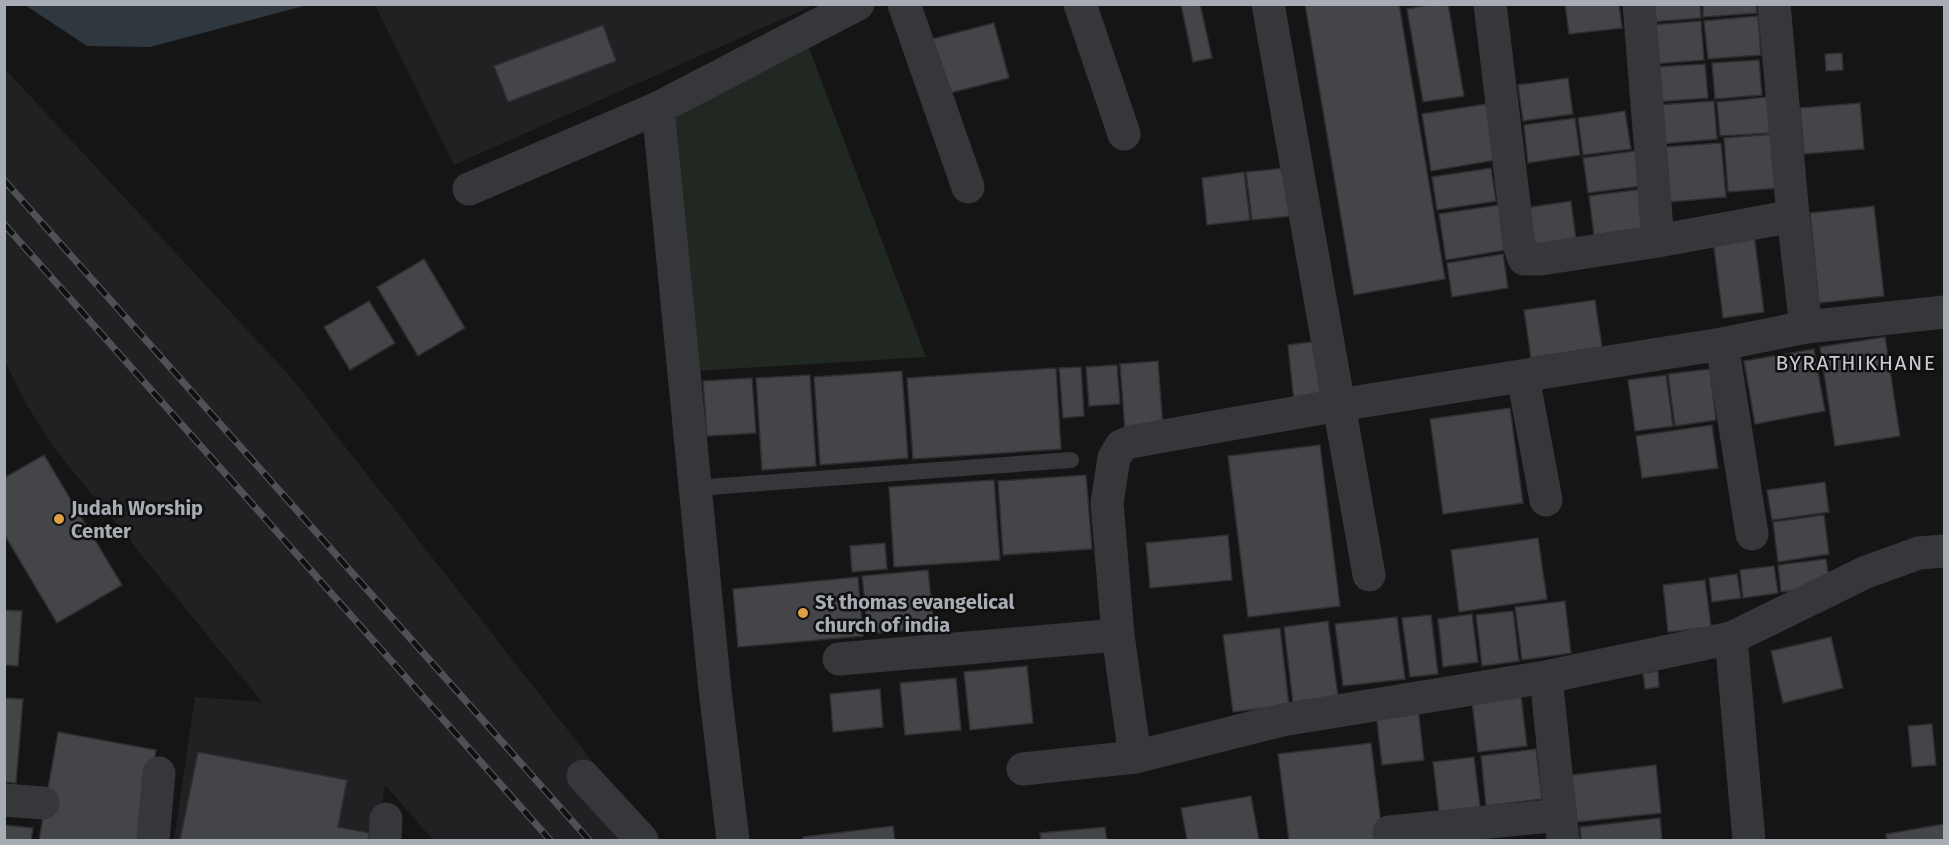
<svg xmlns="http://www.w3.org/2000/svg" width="1949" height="845" font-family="'Fira Sans',sans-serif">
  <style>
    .built { fill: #212123 }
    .green { fill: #212822 }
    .water { fill: #2f383e }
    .building { fill: #444549; stroke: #2f2f32; stroke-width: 1.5 }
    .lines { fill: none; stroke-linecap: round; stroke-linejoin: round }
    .lane { stroke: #36373b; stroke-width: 16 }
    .street { stroke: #36373b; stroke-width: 33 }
    .rail-casing { stroke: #4f5156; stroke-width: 7 }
    .rail { stroke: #101011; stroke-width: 4.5; stroke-dasharray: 14; stroke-linecap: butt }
    .poi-dot { fill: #dea045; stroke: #101011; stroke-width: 2 }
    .labels { text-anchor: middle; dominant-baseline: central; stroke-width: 5; stroke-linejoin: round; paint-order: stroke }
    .poi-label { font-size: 20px; font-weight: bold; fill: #a8adb5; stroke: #101011; text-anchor: start }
    .neighbourhood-label { font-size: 21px; letter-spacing: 1.5px; fill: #c9ccd2; stroke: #101011 }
  </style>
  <rect width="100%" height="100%" fill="#151516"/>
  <g class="built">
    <polygon points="375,5 814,5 454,165"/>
    <polygon points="5,69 289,375 654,840 433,840 385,785 377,840 174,840 195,697 262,702 55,449 26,404 5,361"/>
  </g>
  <polygon class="green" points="809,48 926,357 695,371 672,118"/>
  <polygon class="water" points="25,5 307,5 150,47 87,46"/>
  <g class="building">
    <polygon points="1181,4 1200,4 1212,58 1193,62"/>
    <polygon points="1305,4 1399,4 1445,279 1354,295"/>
    <polygon points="1434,4 1448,4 1464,96 1423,102 1407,9"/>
    <polygon points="1565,4 1619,4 1622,28 1569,34"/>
    <polygon points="1649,4 1700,4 1701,18 1650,22"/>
    <polygon points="1703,4 1756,4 1757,13 1703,17"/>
    <polygon points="1758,16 1761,55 1708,59 1704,21"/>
    <polygon points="1701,21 1704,60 1653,64 1650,25"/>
    <polygon points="994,23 1009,78 946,94 932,39"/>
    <polygon points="603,25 616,61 508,102 494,66"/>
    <polygon points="1842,53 1843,70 1826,71 1825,54"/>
    <polygon points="1759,60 1762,95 1715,99 1712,63"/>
    <polygon points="1705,64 1708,98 1656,102 1653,67"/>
    <polygon points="1568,78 1573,114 1523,121 1518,85"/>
    <polygon points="1768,97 1771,133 1720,136 1717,102"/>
    <polygon points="1714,101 1717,139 1660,144 1657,105"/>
    <polygon points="1860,103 1864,149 1804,154 1800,108"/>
    <polygon points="1486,104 1496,160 1431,171 1422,114"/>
    <polygon points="1625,111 1631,149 1583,155 1578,118"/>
    <polygon points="1575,118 1580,155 1528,163 1524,125"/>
    <polygon points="1775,134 1779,188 1728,192 1724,138"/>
    <polygon points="1721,143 1726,197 1670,202 1666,147"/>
    <polygon points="1635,151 1641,186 1588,193 1583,158"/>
    <polygon points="1286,168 1291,216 1252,220 1246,172"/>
    <polygon points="1491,168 1496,201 1437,210 1432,177"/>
    <polygon points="1244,172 1250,220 1207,225 1202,178"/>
    <polygon points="1642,189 1647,228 1594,235 1589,196"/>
    <polygon points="1571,201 1576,240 1531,246 1525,208"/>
    <polygon points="1499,205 1506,250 1446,260 1439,214"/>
    <polygon points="1874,206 1884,296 1819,303 1810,213"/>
    <polygon points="1754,234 1764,312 1723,318 1713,240"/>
    <polygon points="1503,254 1508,288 1452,297 1447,263"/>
    <polygon points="424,259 465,328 418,356 377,287"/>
    <polygon points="1595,300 1602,347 1531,358 1524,310"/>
    <polygon points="369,301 395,343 350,370 324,327"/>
    <polygon points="1885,337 1900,436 1835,446 1820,347"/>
    <polygon points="1319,341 1325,398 1294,402 1288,345"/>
    <polygon points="1814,349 1825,411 1755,424 1744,361"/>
    <polygon points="1158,361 1163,429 1125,431 1120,364"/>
    <polygon points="1117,365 1120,404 1089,406 1086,367"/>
    <polygon points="1081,367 1084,416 1063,418 1059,368"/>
    <polygon points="1056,368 1061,449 913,459 907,378"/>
    <polygon points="1710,369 1716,420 1675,426 1668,374"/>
    <polygon points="902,371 908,458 820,465 814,377"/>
    <polygon points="810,375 816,466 762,470 756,378"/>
    <polygon points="1666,375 1673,426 1635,431 1628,380"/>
    <polygon points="752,378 756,433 707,436 703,381"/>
    <polygon points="1510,408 1523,503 1443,514 1430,419"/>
    <polygon points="1712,425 1718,468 1642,478 1636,436"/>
    <polygon points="1320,445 1340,606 1248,617 1228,456"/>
    <polygon points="44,455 122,585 57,623 4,534 4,478"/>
    <polygon points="1086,475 1092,549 1003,555 998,481"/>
    <polygon points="994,480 1000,560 894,567 889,487"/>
    <polygon points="1825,482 1829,512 1772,520 1767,490"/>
    <polygon points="1824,515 1829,554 1778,562 1773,522"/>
    <polygon points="1228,535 1232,580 1150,588 1146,543"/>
    <polygon points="1538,538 1547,599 1459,612 1451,550"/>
    <polygon points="885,543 887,569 852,572 850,546"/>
    <polygon points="1826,559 1830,585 1781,592 1778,565"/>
    <polygon points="1774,566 1778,593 1743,598 1740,570"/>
    <polygon points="928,570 934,628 868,634 862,576"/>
    <polygon points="1737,574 1741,598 1712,602 1709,578"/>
    <polygon points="858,577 863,636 738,647 733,589"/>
    <polygon points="1705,580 1711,627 1668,632 1663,585"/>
    <polygon points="1565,601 1571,653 1522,660 1515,607"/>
    <polygon points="4,610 22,611 18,666 4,665"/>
    <polygon points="1513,611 1519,661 1482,666 1476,615"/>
    <polygon points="1472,614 1478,662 1443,667 1438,619"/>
    <polygon points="1431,615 1438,674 1410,677 1402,618"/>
    <polygon points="1397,617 1405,679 1343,686 1335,624"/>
    <polygon points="1328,621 1338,697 1293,703 1284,627"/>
    <polygon points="1280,628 1289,705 1233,712 1223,635"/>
    <polygon points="1831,637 1843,688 1783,703 1771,651"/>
    <polygon points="1027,666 1033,723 970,730 964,672"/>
    <polygon points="1658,671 1659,687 1645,689 1643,673"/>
    <polygon points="956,678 961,730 905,735 900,683"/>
    <polygon points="880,689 883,727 833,732 830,694"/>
    <polygon points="1521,696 1527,746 1478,752 1472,702"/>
    <polygon points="4,698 23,699 16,783 4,782"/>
    <polygon points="1418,708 1424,760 1382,765 1376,713"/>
    <polygon points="1932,724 1936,765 1912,767 1908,726"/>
    <polygon points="58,732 156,750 140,840 39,840"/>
    <polygon points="1371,743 1383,840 1289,840 1278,754"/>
    <polygon points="1536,749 1542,799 1486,806 1481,756"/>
    <polygon points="198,752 347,780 338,827 369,833 368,840 180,840"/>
    <polygon points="1474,757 1480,807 1439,812 1433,762"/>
    <polygon points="1656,765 1661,813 1577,822 1572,775"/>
    <polygon points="1251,796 1259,840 1187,840 1181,808"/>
    <polygon points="1660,818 1662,840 1581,840 1580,827"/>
    <polygon points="1944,824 1944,840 1887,840 1886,834"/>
    <polygon points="4,825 33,828 31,840 4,840"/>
    <polygon points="893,826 895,840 803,840 803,837"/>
    <polygon points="1105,827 1107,840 1041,840 1040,833"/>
  </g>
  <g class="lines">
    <polyline class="lane" points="695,488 1071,460"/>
    <g class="street">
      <polyline points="904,4 968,187"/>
      <polyline points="1080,4 1124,134"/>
      <polyline points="1268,4 1369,575"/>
      <polyline points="1490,4 1519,245 1524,259 1541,259 1658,241"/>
      <polyline points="1639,4 1658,241 1793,216 1806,327"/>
      <polyline points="1774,4 1793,216"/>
      <polyline points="658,108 715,690 733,840"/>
      <polyline points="469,189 658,108 858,4"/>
      <polyline points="1722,344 1752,534"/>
      <polyline points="1523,377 1546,500"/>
      <polyline points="1731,638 1749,840"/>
      <polyline points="839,659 1118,635"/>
      <polyline points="1546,677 1563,840"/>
      <polyline points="1135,757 1118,635 1107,503 1114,458 1121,446 1130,442 1339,405 1722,344 1806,327 1944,312"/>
      <polyline points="1023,769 1135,757 1282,720 1546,677 1731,638 1866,572 1919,553 1944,551"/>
      <polyline points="583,776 642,840"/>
      <polyline points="4,800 43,803"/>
      <polyline points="1389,832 1560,815"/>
      <polyline points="153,840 159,773"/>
      <polyline points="385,840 386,819"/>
    </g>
    <g class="rail-casing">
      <g id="rail">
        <polyline points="4,180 589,840"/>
        <polyline points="4,224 550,840"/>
      </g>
    </g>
    <use href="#rail" class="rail"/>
  </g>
  <g class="poi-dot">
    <circle cx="59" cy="519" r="6"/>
    <circle cx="803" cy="613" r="6"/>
  </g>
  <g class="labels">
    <g class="poi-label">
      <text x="71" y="508">Judah Worship<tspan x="71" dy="23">Center</tspan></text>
      <text x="815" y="602">St thomas evangelical<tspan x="815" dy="23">church of india</tspan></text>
    </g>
    <g class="neighbourhood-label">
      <text x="1856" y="363">BYRATHIKHANE</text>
    </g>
  </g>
  <rect width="1949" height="845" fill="none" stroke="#a8adb5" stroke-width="12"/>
</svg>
